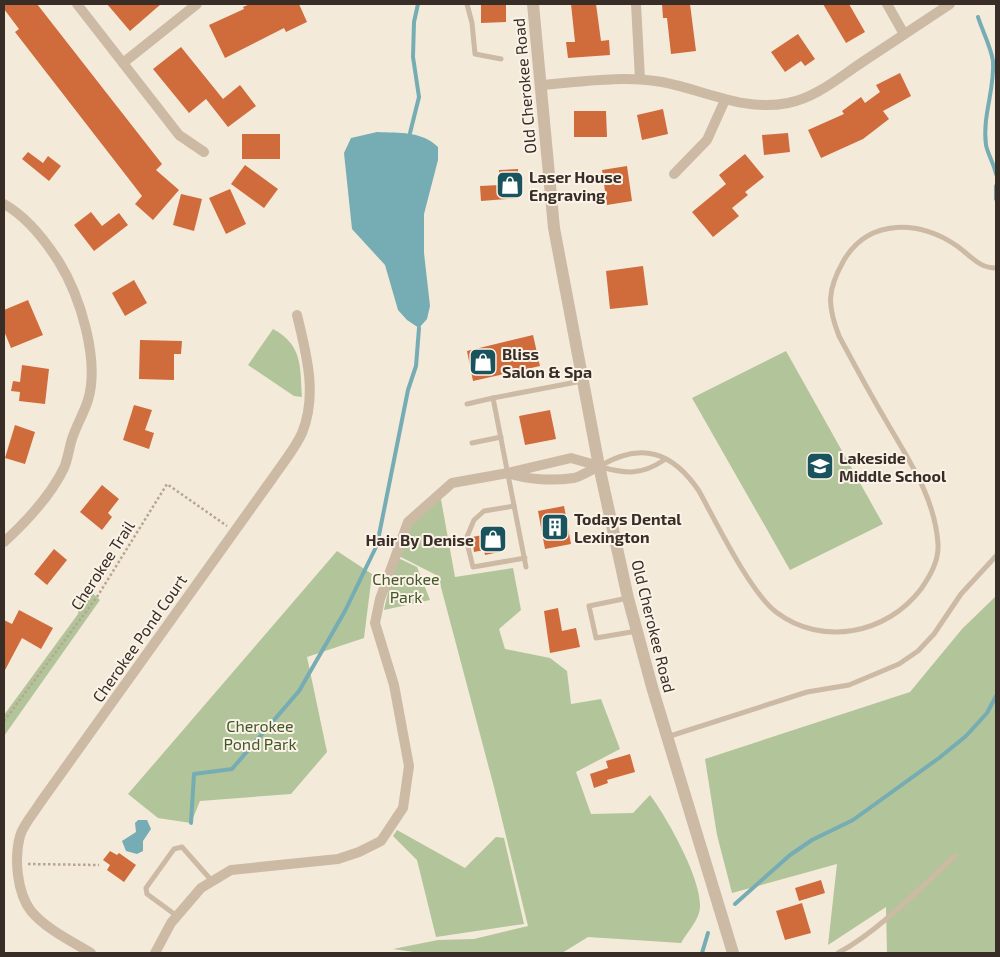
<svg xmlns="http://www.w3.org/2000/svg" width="1000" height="957" font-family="'Exo 2',sans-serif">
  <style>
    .green { fill: #b2c499 }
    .water { fill: #76acb3 }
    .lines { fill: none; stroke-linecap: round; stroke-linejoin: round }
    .stream { stroke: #76acb3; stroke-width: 4 }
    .building { fill: #d06b3c }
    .path { stroke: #b9a48f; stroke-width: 2.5; stroke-dasharray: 2.5 2.5; stroke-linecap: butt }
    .service { stroke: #cdbaa5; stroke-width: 5 }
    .minor { stroke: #cdbaa5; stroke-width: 10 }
    .tertiary { stroke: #cdbaa5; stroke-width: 12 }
    .labels { text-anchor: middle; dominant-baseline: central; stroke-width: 4; stroke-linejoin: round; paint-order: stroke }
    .street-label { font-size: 16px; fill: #382d27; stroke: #fbf3e7 }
    .poi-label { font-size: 16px; font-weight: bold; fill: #382d27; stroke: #fbf3e7; text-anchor: start }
    .park-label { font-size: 16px; fill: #435828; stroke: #fbf3e7 }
  </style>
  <rect width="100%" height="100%" fill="#f4eada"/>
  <g class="green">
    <path d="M273 329C303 345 300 367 302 397L294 396 248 365Z"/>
    <polygon points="786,351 883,524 790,570 692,398"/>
    <path d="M440 494 455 577 513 568 521 610 499 629 505 649 550 658 567 671 571 704 601 699 620 749 576 772 591 814 633 813 650 795C666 816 707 887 699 913 696 923 686 934 681 943L588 937 562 953H420L393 949 438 940 474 939 528 926 494 787 438 576 395 554 408 522Z"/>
    <polygon points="337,551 372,574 364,638 307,657 327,752 291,794 200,801 191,823 158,818 128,794"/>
    <polygon points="396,557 417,567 430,600 384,610"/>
    <polygon points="89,590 100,600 4,736 4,715 78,614 80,599"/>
    <polygon points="996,596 996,953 887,953 886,907 828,945 837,864 732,893 717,835 705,759 910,692 962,629"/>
    <polygon points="397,830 465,868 496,837 504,838 524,924 436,937 417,860 393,836"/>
  </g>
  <g class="water">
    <path d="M377 132C399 133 422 131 438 147V160L424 214V253L430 306 427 319 419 328 407 320 398 310 385 265 352 229 344 153 351 138Z"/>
    <polygon points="138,820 147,820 151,829 143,841 143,851 137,854 126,851 122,841 136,832 135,823"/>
  </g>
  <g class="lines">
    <g class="stream">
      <path d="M978 17C982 30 991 47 993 61 995 89 982 116 986 145 987 152 994 164 996 174"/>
      <polyline points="410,133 419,97 413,57 414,22 418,4"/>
      <polyline points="996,186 996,199"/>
      <polyline points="191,823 194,774 232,769 299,691 345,611 377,545 408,390 416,366 419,328"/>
      <polyline points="735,904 790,855 812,840 853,820 939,758 966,736 987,713 996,696"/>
      <polyline points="702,953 708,933"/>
    </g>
  </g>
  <g class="building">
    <polygon points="4,4 37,4 162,164 156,170 179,190 153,220 135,204 142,196 15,32 19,29 4,9"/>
    <polygon points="107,4 161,4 130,31"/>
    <polygon points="250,4 299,4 307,22 286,32 284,28 225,58 209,25 244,9 243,7"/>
    <polygon points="481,4 506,4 506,22 481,23"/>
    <polygon points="571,4 596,4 601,41 609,40 610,55 568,58 566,42 575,42"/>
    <polygon points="662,4 690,4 696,51 671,54 667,18 663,18"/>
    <polygon points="823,4 849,4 865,32 846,43"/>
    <polygon points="798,34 815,59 805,66 801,61 785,72 771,52"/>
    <polygon points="181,47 223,99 240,85 256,106 228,127 206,99 189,113 153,69"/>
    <polygon points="900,73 911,96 883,111 889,119 863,139 821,158 808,130 844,114 842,111 861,97 865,103 880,92 876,85"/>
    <polygon points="663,109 668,134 642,140 637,115"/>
    <polygon points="574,111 606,111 607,137 574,137"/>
    <polygon points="788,133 790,152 764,155 762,135"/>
    <rect x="242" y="134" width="38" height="25"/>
    <polygon points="28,152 43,163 48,156 61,166 49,181 22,159"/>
    <polygon points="745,154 764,177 745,192 748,195 732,208 739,216 713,237 692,212 726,184 719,175"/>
    <polygon points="245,165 278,189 264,208 231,184"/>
    <polygon points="627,166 632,201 607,205 602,170"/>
    <polygon points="518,169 520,198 481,201 480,186 500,185 499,170"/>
    <polygon points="230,189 246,224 226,234 209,198"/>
    <polygon points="181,194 202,199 194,231 173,225"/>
    <polygon points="91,212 102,226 119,213 128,225 94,251 74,225"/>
    <polygon points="643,266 648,305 610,309 606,271"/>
    <polygon points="134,280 147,303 125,316 112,293"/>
    <polygon points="28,300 43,335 11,348 4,331 4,310"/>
    <polygon points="533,335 540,366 473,381 467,351"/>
    <polygon points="140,340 182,341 181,354 174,354 174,380 139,379"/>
    <polygon points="22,365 49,369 45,404 19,401 20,392 11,391 13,381 20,382"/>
    <polygon points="134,405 152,410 145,430 154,433 149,449 123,440"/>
    <polygon points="550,410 556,439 525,445 519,416"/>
    <polygon points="15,425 35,432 25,464 5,458"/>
    <polygon points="102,485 119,499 108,513 112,517 102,530 80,512"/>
    <polygon points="564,506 571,544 545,549 538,511"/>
    <polygon points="499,526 504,551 485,555 484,550 474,552 472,537 483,535 482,529"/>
    <polygon points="54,549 67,560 47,585 34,574"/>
    <polygon points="558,608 562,631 576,628 580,647 550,653 544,611"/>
    <polygon points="19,610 53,628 41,649 22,638 4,672 4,620 12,624"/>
    <polygon points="630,754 635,772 607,780 608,783 594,788 590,774 608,768 606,761"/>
    <polygon points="110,851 117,855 119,853 136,865 124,882 107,870 110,865 103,860"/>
    <polygon points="821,880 825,893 799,901 795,888"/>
    <polygon points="802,903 811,933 785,940 776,911"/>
  </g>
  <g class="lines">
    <g class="path">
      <polyline points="4,721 97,597 167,484 227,526"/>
      <polyline points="28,864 99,865"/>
    </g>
    <g class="service">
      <polyline points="467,4 472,23 475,54 501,59"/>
      <polyline points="467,404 493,398"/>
      <polyline points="472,443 501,437"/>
      <path d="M600 466C641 442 672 451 699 491 716 522 750 592 776 612 822 647 887 634 921 589 930 576 939 561 938 544 935 497 908 459 885 419 869 392 854 364 839 336 827 305 827 290 844 260 869 218 921 220 957 246 971 256 979 268 996 268"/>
      <path d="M601 467C626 474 642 475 664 460"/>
      <polyline points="514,506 484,511 474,520 466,539 473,567 525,558"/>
      <polyline points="526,567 493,398 582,381"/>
      <polyline points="628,598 589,606 596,638 637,631"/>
      <polyline points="667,737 807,692 849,685 899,664 918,651 934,634 961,594 996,556"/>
      <polyline points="177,916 147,894 146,888 174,849 182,847 212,881"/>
      <path d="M838 953C878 932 921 887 955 856"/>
    </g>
    <g class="minor">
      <polyline points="77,4 179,135 204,152"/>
      <polyline points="636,4 640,79"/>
      <polyline points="887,4 904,34"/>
      <polyline points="123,63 197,4"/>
      <path d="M540 85C580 82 622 75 662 82 705 90 743 112 788 103 816 98 841 76 864 61 893 42 921 23 950 4"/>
      <polyline points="674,174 707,140 725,100"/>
      <path d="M4 204C27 217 45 240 59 262 80 296 100 360 88 400 84 413 76 426 72 439 69 448 68 459 64 468 50 497 27 521 4 542"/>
      <path d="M508 473C527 480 553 481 574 478 582 476 591 470 599 466"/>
      <path d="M91 953C71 941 46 929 31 911 17 893 14 858 20 836 23 825 34 813 40 803L272 479C282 464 295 449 302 433 318 394 306 353 297 315"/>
      <polyline points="155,953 171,923 201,888 231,870 338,859 359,852 381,841 403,808 409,766 394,685 375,623 380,599 408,522 452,483 508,473 571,458 599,466"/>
    </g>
    <polyline class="tertiary" points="533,4 554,228 599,466 628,598 652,687 733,953"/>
  </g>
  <defs>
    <g id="shop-square" transform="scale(1.4375)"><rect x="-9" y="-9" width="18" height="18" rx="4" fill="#19535d" stroke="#fbf3e7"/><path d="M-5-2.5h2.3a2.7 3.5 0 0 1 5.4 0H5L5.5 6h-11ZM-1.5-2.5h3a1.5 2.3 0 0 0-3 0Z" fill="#fff"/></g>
    <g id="school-square" transform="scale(1.4375)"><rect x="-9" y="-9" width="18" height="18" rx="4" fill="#19535d" stroke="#fbf3e7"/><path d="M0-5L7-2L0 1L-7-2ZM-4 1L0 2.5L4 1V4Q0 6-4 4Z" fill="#fff"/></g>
    <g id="building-square" transform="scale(1.4375)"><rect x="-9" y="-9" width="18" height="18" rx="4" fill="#19535d" stroke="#fbf3e7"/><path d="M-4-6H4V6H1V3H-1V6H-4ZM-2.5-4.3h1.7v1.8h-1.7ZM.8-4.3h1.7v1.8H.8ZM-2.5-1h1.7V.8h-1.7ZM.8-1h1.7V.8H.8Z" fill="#fff"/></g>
  </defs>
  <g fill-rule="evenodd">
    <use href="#shop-square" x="510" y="185"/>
    <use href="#shop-square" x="483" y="362"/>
    <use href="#school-square" x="820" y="466"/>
    <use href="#building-square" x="555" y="527"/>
    <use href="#shop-square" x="493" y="539"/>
  </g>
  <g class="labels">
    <g class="street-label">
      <text transform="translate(524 86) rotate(-95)">Old Cherokee Road</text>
      <text transform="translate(102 565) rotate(-57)">Cherokee Trail</text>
      <text transform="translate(654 626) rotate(76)">Old Cherokee Road</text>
      <text transform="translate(139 638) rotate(-55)">Cherokee Pond Court</text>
    </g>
    <g class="poi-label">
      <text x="529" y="176">Laser House<tspan x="529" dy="18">Engraving</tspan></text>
      <text x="502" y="353">Bliss<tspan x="502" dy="18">Salon &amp; Spa</tspan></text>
      <text x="839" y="457">Lakeside<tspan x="839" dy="18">Middle School</tspan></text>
      <text x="574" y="518">Todays Dental<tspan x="574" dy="18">Lexington</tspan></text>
      <text x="474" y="539" text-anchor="end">Hair By Denise</text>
    </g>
    <g class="park-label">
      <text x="406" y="578">Cherokee<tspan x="406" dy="18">Park</tspan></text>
      <text x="260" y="725">Cherokee<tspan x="260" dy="18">Pond Park</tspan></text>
    </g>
  </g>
  <rect width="1000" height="957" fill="none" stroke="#382d27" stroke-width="10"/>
</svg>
